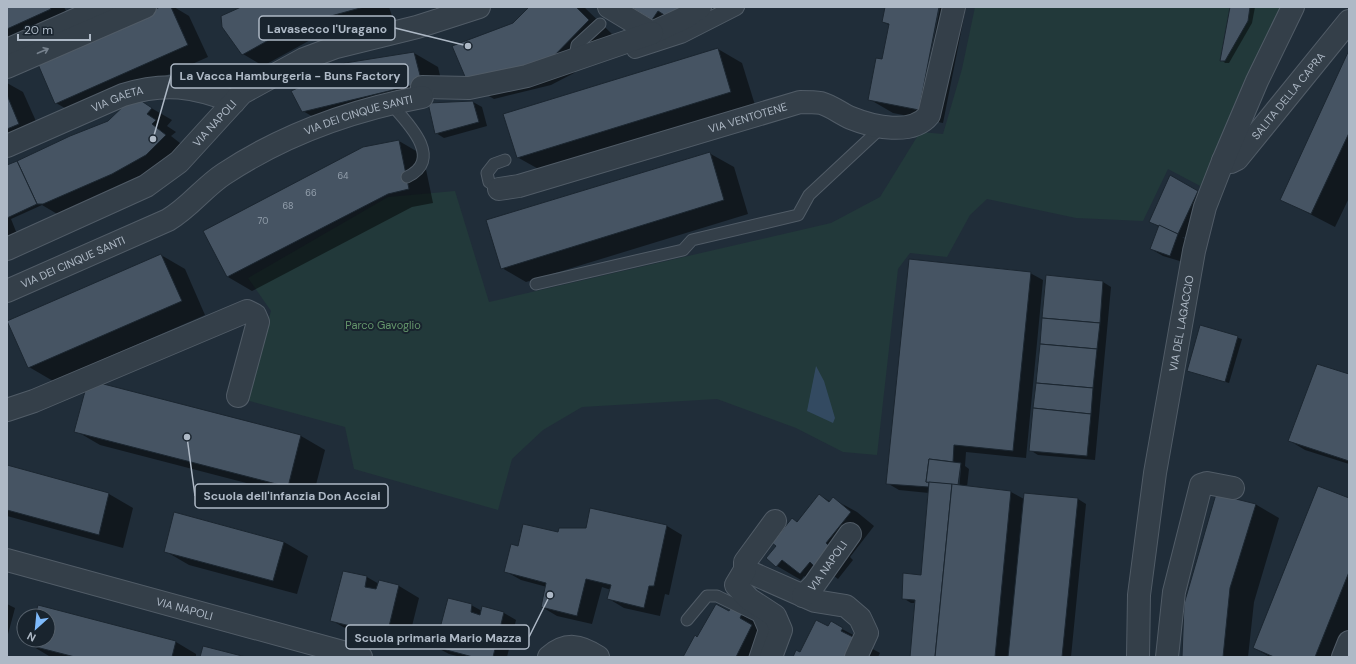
<svg xmlns="http://www.w3.org/2000/svg" width="1356" height="664" font-family="'DM Sans',sans-serif">
  <style>
    .green { fill: #22393a }
    .water { fill: #334a61 }
    .shadow { fill: #0007; fill-rule: evenodd }
    .building { fill: #465463; stroke: #1b2630 }
    .lines { fill: none; stroke-linecap: round; stroke-linejoin: round }
    .service-casing { stroke: #515c67; stroke-width: 13 }
    .pedestrian-casing { stroke: #515c67; stroke-width: 18 }
    .minor-casing { stroke: #515c67; stroke-width: 24 }
    .tertiary-casing { stroke: #515c67; stroke-width: 24 }
    .service { stroke: #343f49; stroke-width: 11 }
    .pedestrian { stroke: #343f49; stroke-width: 16 }
    .minor { stroke: #343f49; stroke-width: 22 }
    .tertiary { stroke: #343f49; stroke-width: 22 }
    .oneway { stroke: #77828e }
    .labels { text-anchor: middle; dominant-baseline: central; stroke-width: 4; stroke-linejoin: round; paint-order: stroke }
    .number-label { font-size: 9px; fill: #94a0ad }
    .street-label { font-size: 11px; fill: #aeb9c6; stroke: #19242e }
    .park-label { font-size: 11px; fill: #65976c; stroke: #19242e }
    .leader { fill: none; stroke: #aeb9c6; stroke-width: 1.5 }
    .callout-dot { fill: #aeb9c6; stroke: #19242e; stroke-width: 1.5 }
    .callout { fill: #19242e; stroke: #aeb9c6; stroke-width: 1.5 }
    .callout-label { font-size: 12px; text-anchor: middle; font-weight: bold; fill: #aeb9c6 }
  </style>
  <rect width="100%" height="100%" fill="#202d39"/>
  <polygon class="green" points="975,7 1282,7 1204,188 1168,169 1143,221 1076,218 987,199 970,215 947,257 910,253 898,269 877,455 843,452 796,428 717,399 582,407 543,430 512,459 498,510 354,469 345,427 246,400 271,311 248,278 388,197 455,191 489,302 831,223 880,197 920,132 943,134 962,69"/>
  <polygon class="water" points="816,366 824,381 835,418 833,423 807,411"/>
  <g class="shadow">
    <polygon points="7,7 64,7 71,21 7,49"/>
    <polygon points="163,7 174,7 189,16 208,57 77,115 56,103"/>
    <polygon points="243,7 389,7 392,16 314,38 263,66 243,54"/>
    <polygon points="432,7 472,7 450,17"/>
    <polygon points="530,7 584,7 612,34 574,73 551,85 494,99 470,85 513,24"/>
    <polygon points="633,7 713,7 697,33 677,33"/>
    <polygon points="886,7 938,7 917,115 919,115 940,7 966,7 943,123 893,113 869,99 883,60 889,25 883,22"/>
    <polygon points="1231,7 1255,7 1252,23 1229,63 1225,63 1222,60"/>
    <polygon points="718,49 742,63 755,105 542,171 517,157"/>
    <polygon points="414,53 438,67 445,97 327,125 303,111"/>
    <polygon points="1349,53 1349,198 1335,227 1281,199"/>
    <polygon points="7,83 23,92 43,137 7,153"/>
    <polygon points="134,98 172,120 167,126 176,132 171,136 185,147 167,167 59,215 42,205 11,219 17,234 7,238 7,166 109,122"/>
    <polygon points="473,102 482,107 487,126 444,138 436,133"/>
    <polygon points="399,141 423,155 433,203 412,207 252,291 228,277"/>
    <polygon points="709,153 734,167 748,214 526,282 502,268"/>
    <polygon points="1170,177 1206,197 1187,238 1182,237 1190,242 1183,262 1163,256 1151,249 1159,227 1150,221"/>
    <polygon points="161,255 185,269 205,315 53,381 29,367"/>
    <path d="M1030 273 1043 280 1026 458 966 452 965 466 969 469 967 487 1011 492 1024 499V494L1078 499 1086 504 1071 657H911L916 603H911L903 598 922 576 929 493 899 490 887 483ZM959 468H961L959 490H957Z"/>
    <polygon points="1047,276 1103,282 1111,287 1095,460 1038,455 1030,450"/>
    <polygon points="1201,327 1242,339 1229,383 1192,372"/>
    <polygon points="1349,375 1349,464 1305,450 1290,441"/>
    <polygon points="76,431 301,436 325,450 312,500 100,445"/>
    <polygon points="7,467 109,494 133,508 123,548 7,516"/>
    <polygon points="819,495 831,502 833,499 857,512 874,526 850,557 853,560 838,579 834,576 824,588 804,576 801,580 777,566 767,558"/>
    <polygon points="1349,499 1349,646 1345,657 1270,657 1254,648"/>
    <polygon points="1255,504 1279,518 1254,602 1248,657 1183,657 1185,605"/>
    <polygon points="667,526 682,535 669,595 665,594 660,616 624,608 609,599 611,590 602,587 592,624 557,616 542,607 547,587 521,580 505,571 519,547 559,533"/>
    <polygon points="284,542 308,556 297,594 189,565 165,551"/>
    <polygon points="344,572 367,577 379,584 380,581 399,586 419,598 407,646 352,632 331,620"/>
    <polygon points="7,604 15,608 7,638"/>
    <polygon points="471,605 482,611 483,607 504,613 516,620 507,657 461,657 449,654 436,647"/>
    <polygon points="39,606 176,642 196,654 196,657 49,656 29,644 30,640 48,640 48,616 36,616"/>
    <polygon points="731,609 766,628 767,657 684,657 698,638 729,612"/>
    <polygon points="831,623 868,643 867,646 880,653 878,657 794,657 829,628"/>
  </g>
  <g class="building">
    <polygon points="7,7 50,7 51,9 7,29"/>
    <polygon points="160,7 171,7 188,45 55,104 37,62"/>
    <polygon points="241,7 364,7 294,26 242,55 222,27 221,16"/>
    <polygon points="529,7 576,7 589,20 550,60 469,86 452,46 513,23"/>
    <polygon points="631,7 681,7 672,20 658,11 652,20"/>
    <polygon points="885,7 939,7 919,110 868,100 876,58 882,59 889,24 882,22"/>
    <polygon points="1230,7 1250,7 1248,21 1225,61 1220,61"/>
    <polygon points="718,48 731,92 517,158 503,114"/>
    <polygon points="1349,50 1349,133 1311,214 1280,200"/>
    <polygon points="414,52 422,83 302,112 291,91 324,76 322,71 345,63"/>
    <polygon points="7,95 19,124 7,129"/>
    <polygon points="134,96 152,108 147,114 156,120 152,124 166,135 146,155 112,174 43,204 37,204 17,161 70,136 108,121"/>
    <polygon points="473,101 479,122 435,134 428,103"/>
    <polygon points="399,140 409,189 388,194 227,277 203,231 363,147"/>
    <polygon points="710,152 724,200 501,269 486,220"/>
    <polygon points="17,161 37,204 7,218 7,165"/>
    <polygon points="1170,175 1198,191 1178,234 1149,222"/>
    <polygon points="1159,225 1178,234 1170,256 1150,249"/>
    <polygon points="161,254 182,301 28,368 7,321"/>
    <polygon points="909,259 1031,272 1013,451 954,445 953,462 929,459 926,482 929,482 929,487 886,484"/>
    <polygon points="1046,275 1103,281 1100,323 1042,318"/>
    <polygon points="1042,318 1100,323 1097,349 1040,344"/>
    <polygon points="1200,325 1238,336 1225,382 1187,371"/>
    <polygon points="1040,344 1097,349 1093,388 1036,383"/>
    <polygon points="1317,364 1349,374 1349,461 1288,441"/>
    <polygon points="88,380 301,435 288,487 74,432"/>
    <polygon points="1036,383 1093,388 1091,414 1033,408"/>
    <polygon points="1033,408 1091,414 1087,456 1029,451"/>
    <polygon points="929,459 961,463 958,485 926,482"/>
    <polygon points="7,465 109,493 99,535 7,510"/>
    <polygon points="929,482 952,484 935,657 910,657 915,600 902,599 903,573 921,575"/>
    <polygon points="952,484 1011,491 995,657 935,657"/>
    <polygon points="1318,486 1349,498 1349,572 1315,657 1274,657 1253,648"/>
    <polygon points="1024,493 1078,498 1062,657 1008,657"/>
    <polygon points="819,494 829,502 833,497 851,512 826,543 829,546 814,566 810,562 800,574 782,560 776,567 766,558 776,546 772,543 792,518 797,522"/>
    <polygon points="1216,494 1256,504 1230,588 1223,657 1182,657 1184,604"/>
    <polygon points="590,508 667,525 654,586 649,586 644,608 607,599 611,585 586,579 577,616 541,607 546,583 504,572 511,544 518,546 523,524 558,532 559,528 586,528"/>
    <polygon points="174,512 284,542 273,581 164,552"/>
    <polygon points="343,571 367,576 365,587 376,589 379,580 399,585 387,635 330,621"/>
    <polygon points="448,598 472,604 471,612 480,615 482,606 504,612 493,657 473,657 435,647"/>
    <polygon points="716,604 729,611 731,607 742,614 740,618 752,625 736,657 683,657 695,635 697,637"/>
    <polygon points="38,605 176,641 172,657 75,657 28,645 29,640 48,640 48,616 35,616"/>
    <polygon points="816,620 828,626 831,621 843,628 841,631 855,638 845,657 793,657 796,650 800,652"/>
    <polygon points="203,646 246,657 200,657"/>
  </g>
  <g class="lines">
    <g class="service-casing">
      <g id="service">
        <polyline points="578,58 576,51 577,45 600,24"/>
        <path d="M390 103C407 122 445 159 407 177"/>
        <polyline points="499,189 489,182 487,173 494,164 505,160"/>
        <polyline points="536,284 683,250 692,240 798,215 809,195 882,127"/>
        <polyline points="687,620 707,596 717,596 758,616 764,630 755,657"/>
      </g>
    </g>
    <g class="pedestrian-casing">
      <polyline id="pedestrian" points="635,50 681,35 736,7"/>
    </g>
    <g class="minor-casing">
      <g id="minor">
        <polyline points="609,7 652,33 686,17 700,7"/>
        <polyline points="7,50 104,7"/>
        <polyline points="7,67 145,7"/>
        <polyline points="422,87 469,88 527,76 652,33"/>
        <path id="s1" d="M7 146 123 95C165 82 193 86 234 102"/>
        <path id="s2" d="M1223 161 1231 162 1237 159 1349 21"/>
        <path id="s3" d="M499 189 519 186 800 102C806 102 815 102 821 103 832 106 841 114 851 118 873 127 912 136 929 115L954 7"/>
        <path id="s4" d="M7 291 168 220C189 208 204 187 224 174 283 135 353 110 422 97"/>
        <polyline points="7,410 34,401 247,311 255,315 258,322 238,396"/>
        <polyline points="745,570 815,601 846,606 860,618 867,633 856,657"/>
        <path id="s5" d="M803 596 814 585 850 534"/>
        <path d="M549 657C566 642 580 645 598 657"/>
        <polyline points="771,657 781,630 775,616 749,599 736,585 745,570 745,562 775,521"/>
        <path id="s6" d="M1138 657 1139 595 1155 473 1194 251 1205 207 1223 161 1257 81 1293 7"/>
        <polyline points="1167,657 1174,592 1201,485 1207,483 1233,488"/>
      </g>
    </g>
    <g class="tertiary-casing">
      <g id="tertiary">
        <path id="s7" d="M7 249 146 186 179 162 242 93 304 59 336 47 417 27 479 7"/>
        <path id="s8" d="M7 560 361 657"/>
        <polyline points="1343,657 1349,642"/>
      </g>
    </g>
    <use href="#service" class="service"/>
    <use href="#pedestrian" class="pedestrian"/>
    <use href="#minor" class="minor"/>
    <use href="#tertiary" class="tertiary"/>
  </g>
  <defs><path id="oneway-shaft" d="M-6 0H5M1.5-3L5.5 0L1.5 3" fill="none" stroke-width="1.6" stroke-linecap="round" stroke-linejoin="round"/></defs>
  <use class="oneway" href="#oneway-shaft" transform="translate(43 51) rotate(-23)"/>
  <g class="labels">
    <g class="number-label">
      <text x="343" y="176">64</text>
      <text x="311" y="193">66</text>
      <text x="288" y="206">68</text>
      <text x="263" y="221">70</text>
    </g>
    <g class="street-label">
      <text stroke="none"><textPath href="#s2" startOffset="96">SALITA DELLA CAPRA</textPath></text>
      <text stroke="none"><textPath href="#s1" startOffset="120">VIA GAETA</textPath></text>
      <text stroke="none"><textPath href="#s4" startOffset="396">VIA DEI CINQUE SANTI</textPath></text>
      <text stroke="none"><textPath href="#s3" startOffset="259">VIA VENTOTENE</textPath></text>
      <text stroke="none"><textPath href="#s7" startOffset="246">VIA NAPOLI</textPath></text>
      <text stroke="none"><textPath href="#s4" startOffset="72">VIA DEI CINQUE SANTI</textPath></text>
      <text stroke="none"><textPath href="#s6" startOffset="337">VIA DEL LAGACCIO</textPath></text>
      <text stroke="none"><textPath href="#s5" startOffset="39">VIA NAPOLI</textPath></text>
      <text stroke="none"><textPath href="#s8" startOffset="184">VIA NAPOLI</textPath></text>
    </g>
    <g class="park-label">
      <text x="383" y="325">Parco Gavoglio</text>
    </g>
  </g>
  <path class="leader" d="M468 46L395 28M153 139L171 76M187 437L195 496M550 595L529 637"/>
  <g class="callout-dot">
    <circle cx="468" cy="46" r="4"/>
    <circle cx="153" cy="139" r="4"/>
    <circle cx="187" cy="437" r="4"/>
    <circle cx="550" cy="595" r="4"/>
  </g>
  <g class="callout">
    <rect x="259" y="16" width="136" height="24" rx="4"/>
    <rect x="171" y="64" width="237" height="24" rx="4"/>
    <rect x="195" y="484" width="193" height="24" rx="4"/>
    <rect x="346" y="625" width="183" height="24" rx="4"/>
  </g>
  <g class="callout-label">
    <text x="327" y="33">Lavasecco l'Uragano</text>
    <text x="290" y="80">La Vacca Hamburgeria - Buns Factory</text>
    <text x="292" y="500">Scuola dell'infanzia Don Acciai</text>
    <text x="438" y="642">Scuola primaria Mario Mazza</text>
  </g>
  <rect width="1356" height="664" fill="none" stroke="#aeb9c6" stroke-width="16"/>
  <g transform="translate(36 628) rotate(207)"><circle r="19" fill="#19242e" stroke="#55606b"/>
  <path d="M0-3L7 15L0 10L-7 15Z" fill="#7ebafb"/>
  <text y="-6" font-size="11" font-weight="bold" text-anchor="middle" fill="#aeb9c6">N</text>
  </g>
  <path d="M18 34v6h72v-6" fill="none" stroke="#aeb9c6" stroke-width="2"/>
  <text x="24" y="34" font-size="12" fill="#aeb9c6" stroke="#19242e" stroke-width="3" paint-order="stroke">20 m</text>
</svg>
